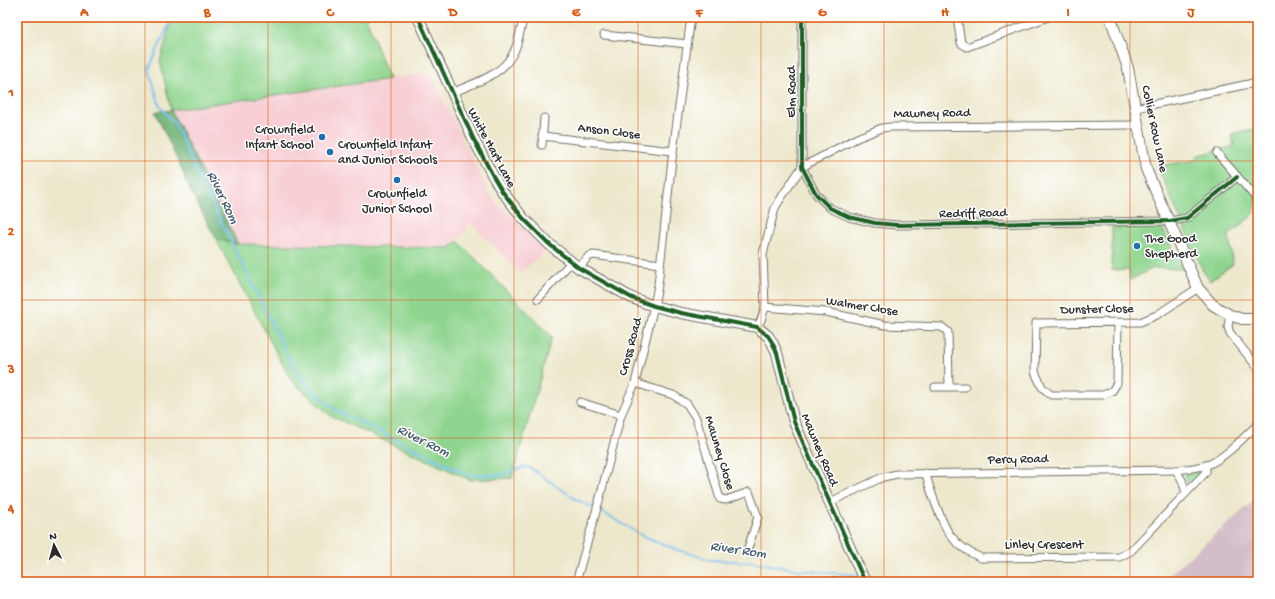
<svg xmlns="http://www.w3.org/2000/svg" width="1275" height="599" font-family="'Gochi Hand',sans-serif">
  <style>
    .built { fill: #f7cfd4 }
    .industrial { fill: #d2bdc8 }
    .green { fill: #90d58f; stroke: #5e805d }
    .forest { fill: #74b67a; stroke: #507052 }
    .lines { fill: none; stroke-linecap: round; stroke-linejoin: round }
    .stream { stroke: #7bbff1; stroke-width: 2 }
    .street-casing { stroke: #6f6d63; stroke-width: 9 }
    .secondary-casing { stroke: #6f6d63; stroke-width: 12 }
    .street { stroke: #fff; stroke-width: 7 }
    .secondary { stroke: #fff; stroke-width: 10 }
    .cycleway-casing { stroke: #fff; stroke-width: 6 }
    .cycleway { stroke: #1b5e20; stroke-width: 4 }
    .grid { fill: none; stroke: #df570e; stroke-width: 1; stroke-opacity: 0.55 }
    .poi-dot { fill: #1f6fb2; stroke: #fff; stroke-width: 1.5 }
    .labels { text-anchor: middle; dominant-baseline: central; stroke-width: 3; stroke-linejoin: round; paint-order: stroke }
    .street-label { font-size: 13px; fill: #2b2b2b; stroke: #fff }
    .poi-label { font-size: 13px; fill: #2b2b2b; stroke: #fff; text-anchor: start }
    .water-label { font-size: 14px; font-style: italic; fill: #475f70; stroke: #fff }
    .neatline { fill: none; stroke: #df570e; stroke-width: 1.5 }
    .grid-label { font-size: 13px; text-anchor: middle; font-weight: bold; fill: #df570e }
  </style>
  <rect width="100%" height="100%" fill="#fff"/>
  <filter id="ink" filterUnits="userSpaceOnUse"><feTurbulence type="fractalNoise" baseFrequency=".025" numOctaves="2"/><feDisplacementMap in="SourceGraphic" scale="8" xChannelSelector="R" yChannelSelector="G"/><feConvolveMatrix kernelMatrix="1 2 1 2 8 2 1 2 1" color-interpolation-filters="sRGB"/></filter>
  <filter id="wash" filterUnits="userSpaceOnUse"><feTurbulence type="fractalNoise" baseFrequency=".012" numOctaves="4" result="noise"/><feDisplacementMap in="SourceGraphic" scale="16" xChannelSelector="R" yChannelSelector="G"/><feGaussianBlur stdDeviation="0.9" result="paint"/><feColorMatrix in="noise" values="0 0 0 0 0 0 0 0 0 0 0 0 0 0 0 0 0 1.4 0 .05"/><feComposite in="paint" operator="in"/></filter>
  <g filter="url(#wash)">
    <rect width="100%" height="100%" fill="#ede8cc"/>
    <polygon class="built" points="430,73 490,195 545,251 521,273 470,223 458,241 449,248 236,244 171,110"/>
    <polygon class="industrial" points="1258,497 1258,582 1161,582"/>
    <g class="green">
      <polygon points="172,17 366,17 389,79 171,110 160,61"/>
      <polygon points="1258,128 1258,194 1254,214 1229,235 1233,264 1210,281 1203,271 1157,166 1197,160 1196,156 1234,146 1231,134"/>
      <polygon points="1112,227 1162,227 1182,269 1153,268 1130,280 1129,270 1112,270"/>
      <polygon points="216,239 236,244 449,248 458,241 552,337 512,478 470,480 331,416 291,380"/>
      <polygon points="1196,472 1200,473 1200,475 1190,484 1188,484 1184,474"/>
    </g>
    <polygon class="forest" points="171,110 238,244 216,239 185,180 184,174 155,112"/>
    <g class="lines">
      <g class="stream">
        <polyline points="172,17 149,69 160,107 175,124 198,176 255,289 295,370 313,391 337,411 468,475 499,475 525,467 530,468 577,500 595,508"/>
        <polyline points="599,510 641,535 678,550 711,560 753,562 800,570 858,575"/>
        <polyline points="866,576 930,582"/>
      </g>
    </g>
  </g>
  <g filter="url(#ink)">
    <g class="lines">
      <g class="street-casing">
        <g id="street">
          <polyline points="802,17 802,167 816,194 830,208 849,217 875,223 897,225 1170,221 1187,218 1237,177"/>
          <polyline points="957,17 961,43 967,47 1048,17"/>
          <polyline points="604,35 687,44"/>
          <path d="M452 93C476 82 506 75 516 47 519 38 521 27 524 17"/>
          <polyline points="1136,108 1258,82"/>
          <polyline points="542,136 673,151"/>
          <polyline points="542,145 544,118"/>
          <polyline points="1217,153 1256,198"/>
          <polyline points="579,268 588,257 593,255 660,264"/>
          <polyline points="538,299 571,262"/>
          <polyline points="765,307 826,312 885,325 942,327 948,332 949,387"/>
          <polyline points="1230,315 1228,327 1230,333 1258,368"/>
          <polyline points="1118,323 1117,383 1112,391 1103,395 1051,395 1042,387 1035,372 1036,323 1140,322 1157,315 1198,288"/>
          <polyline points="757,327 761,320 765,307 763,254 775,208 783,195 802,167 857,138 882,128 890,127 1138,125"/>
          <polyline points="635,383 673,395 687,404 696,418 720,499 726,500 749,492 758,517 747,551"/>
          <polyline points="935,387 965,387"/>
          <polyline points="580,402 621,415"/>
          <polyline points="1176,470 1182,480 1186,493"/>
          <path d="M926 473C928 485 943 527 951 536 958 546 970 553 981 558L1119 557 1131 551 1206 472V465"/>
          <path d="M830 502 883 477 897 474 1176 470C1186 469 1197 468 1207 465 1224 459 1244 437 1258 424"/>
          <polyline points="576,582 599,501 621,415 635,383 654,306 658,285 673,151 691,17"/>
          <polyline points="825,582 860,581 864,580"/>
        </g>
      </g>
      <g class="secondary-casing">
        <g id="secondary">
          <polyline points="418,17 474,140 493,176 502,191 523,218 549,244 579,268 632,298 654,306 681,313 757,327 768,336 772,342 777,353 794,422 865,582"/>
          <polyline points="1110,17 1128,68 1146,169 1198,288 1213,305 1230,315 1242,319 1258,319"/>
        </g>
      </g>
      <use href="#street" class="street"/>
      <use href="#secondary" class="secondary"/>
      <g class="cycleway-casing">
        <g id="cycleway">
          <polyline points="418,17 474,140 493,176 502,191 523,218 549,244 579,268 632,298 654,306 681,313 757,327 768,336 772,342 777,353 794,422 865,582"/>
          <polyline points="802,17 802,167 816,194 830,208 849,217 875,223 897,225 1170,221 1187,218 1237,177"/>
        </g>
      </g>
      <use href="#cycleway" class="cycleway"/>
    </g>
  </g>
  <path class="grid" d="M145 17V582M268 17V582M391 17V582M514 17V582M638 17V582M761 17V582M884 17V582M1007 17V582M1130 17V582M17 161H1258M17 300H1258M17 438H1258"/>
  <g class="poi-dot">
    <circle cx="322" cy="137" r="4"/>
    <circle cx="330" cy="152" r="4"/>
    <circle cx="397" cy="180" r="4"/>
    <circle cx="1137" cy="246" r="4"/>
  </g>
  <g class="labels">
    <g class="street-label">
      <text transform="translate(792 92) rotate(-90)">Elm Road</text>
      <text transform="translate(932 114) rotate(-1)">Mawney Road</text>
      <text transform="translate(1154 129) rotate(78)">Collier Row Lane</text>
      <text transform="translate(609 132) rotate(7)">Anson Close</text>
      <text transform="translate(491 148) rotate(62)">White Hart Lane</text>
      <text transform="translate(973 214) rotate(-1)">Redriff Road</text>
      <text transform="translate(862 307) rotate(9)">Walmer Close</text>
      <text transform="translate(1097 310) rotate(-1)">Dunster Close</text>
      <text transform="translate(631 347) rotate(-75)">Cross Road</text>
      <text transform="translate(819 450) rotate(67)">Mawney Road</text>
      <text transform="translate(719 453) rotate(73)">Mawney Close</text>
      <text transform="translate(1018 460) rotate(-1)">Percy Road</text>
      <text x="1044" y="545">Linley Crescent</text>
    </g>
    <g class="poi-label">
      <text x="314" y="130" text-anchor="end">Crownfield<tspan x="314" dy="15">Infant School</tspan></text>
      <text x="338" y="145">Crownfield Infant<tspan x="338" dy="15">and Junior Schools</tspan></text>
      <text x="397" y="194" text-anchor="middle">Crownfield<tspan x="397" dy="15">Junior School</tspan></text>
      <text x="1145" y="239">The Good<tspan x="1145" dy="15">Shepherd</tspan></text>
    </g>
    <g class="water-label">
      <text transform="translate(222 198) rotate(64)">River Rom</text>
      <text transform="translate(423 442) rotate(26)">River Rom</text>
      <text transform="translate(738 551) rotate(8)">River Rom</text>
    </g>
  </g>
  <rect width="1275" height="599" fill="none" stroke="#fff" stroke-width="44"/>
  <g transform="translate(54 545) rotate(354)" stroke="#ffffff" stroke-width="3" paint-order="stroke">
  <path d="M0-3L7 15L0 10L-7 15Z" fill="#2b2b2b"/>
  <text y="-6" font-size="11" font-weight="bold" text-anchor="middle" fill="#2b2b2b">N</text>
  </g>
  <rect x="22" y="22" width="1231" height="555" class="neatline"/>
  <g class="grid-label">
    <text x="84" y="16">A</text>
    <text x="207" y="16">B</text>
    <text x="330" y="16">C</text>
    <text x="453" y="16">D</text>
    <text x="576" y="16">E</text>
    <text x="699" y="16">F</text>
    <text x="822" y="16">G</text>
    <text x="945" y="16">H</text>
    <text x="1068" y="16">I</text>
    <text x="1191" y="16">J</text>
    <text x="11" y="96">1</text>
    <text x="11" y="235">2</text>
    <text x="11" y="373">3</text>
    <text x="11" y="512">4</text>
  </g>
</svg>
